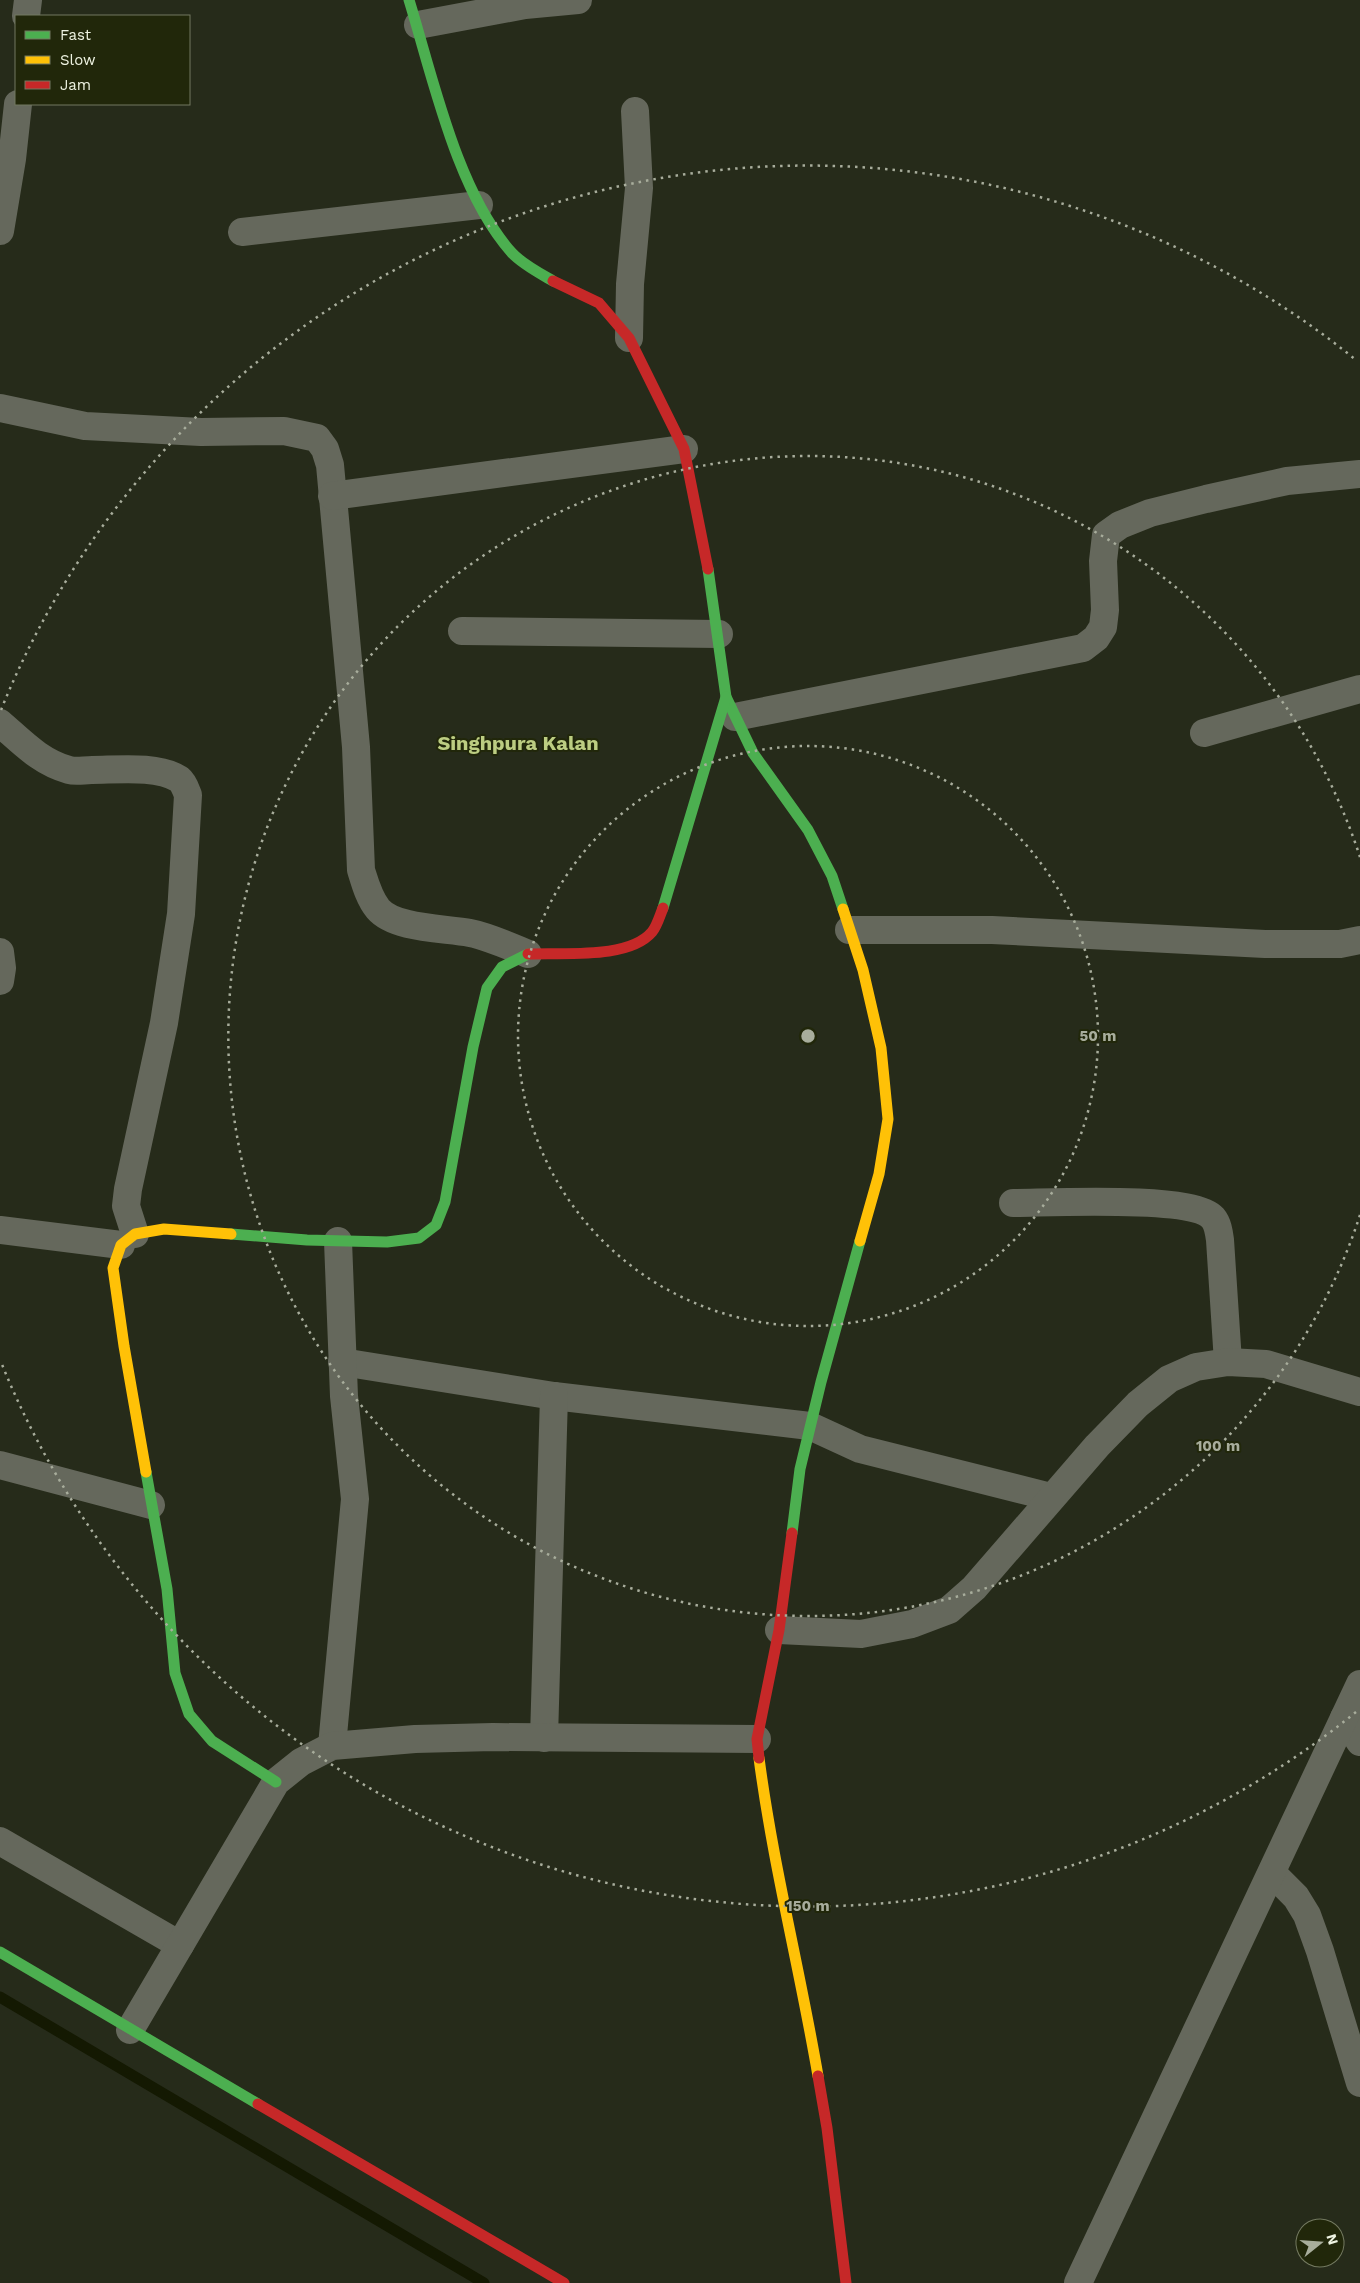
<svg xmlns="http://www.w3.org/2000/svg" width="1360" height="2283" font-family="'Work Sans',sans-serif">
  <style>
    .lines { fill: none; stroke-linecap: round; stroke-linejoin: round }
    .stream { stroke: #141902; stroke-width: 11 }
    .street { stroke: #65685c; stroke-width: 28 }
    .fast { stroke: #4caf50; stroke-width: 11 }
    .slow { stroke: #ffc107; stroke-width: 11 }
    .jam { stroke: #c62828; stroke-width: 11 }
    .ring { fill: none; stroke: #a8ad9c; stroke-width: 2.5; stroke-dasharray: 2.5 5 }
    .labels { text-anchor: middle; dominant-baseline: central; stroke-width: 4; stroke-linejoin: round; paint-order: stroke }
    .quarter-label { font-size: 20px; font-weight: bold; fill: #bccd82; stroke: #21270a }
    .centre { fill: #a8ad9c; stroke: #21270a; stroke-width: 2.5 }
    .ring-label { font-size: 15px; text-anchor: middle; font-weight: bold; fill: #a8ad9c; stroke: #21270a; stroke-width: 4; stroke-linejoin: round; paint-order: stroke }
  </style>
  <rect width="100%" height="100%" fill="#262b1a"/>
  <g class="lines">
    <polyline class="stream" points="0,1997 484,2283"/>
    <g class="street">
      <polyline points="26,16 28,0"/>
      <polyline points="418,25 525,5 578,0"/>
      <polyline points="0,231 12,159 18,104"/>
      <polyline points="242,232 479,205"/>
      <polyline points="629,338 630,284 639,188 635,111"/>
      <path d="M0 408 85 426 201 432 284 431 317 438 325 449 330 465 356 747 361 870C365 883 369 898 378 909 395 929 445 928 470 933 490 937 509 946 528 954"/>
      <polyline points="332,496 684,449"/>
      <polyline points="462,631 719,634"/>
      <polyline points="735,717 1083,648 1096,638 1103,627 1105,610 1103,561 1106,535 1120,525 1150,513 1206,499 1287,481 1360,474"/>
      <path d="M0 723C22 742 40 762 69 770 76 772 84 770 92 770 116 770 157 765 179 779 184 783 186 790 188 795L181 914 164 1023 128 1189 126 1206 135 1234"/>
      <polyline points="1204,733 1360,689"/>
      <polyline points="849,930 992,930 1265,944 1340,944 1360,940"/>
      <polyline points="0,952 2,968 0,981"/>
      <path d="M1013 1203C1048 1203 1193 1195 1213 1218 1218 1224 1219 1233 1220 1240L1228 1362"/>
      <polyline points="0,1230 121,1245"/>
      <polyline points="342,1362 554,1396 810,1426 860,1449 1051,1497"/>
      <polyline points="0,1465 151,1505"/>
      <polyline points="779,1630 861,1634 912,1624 949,1610 974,1588 1097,1446 1138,1404 1169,1379 1196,1367 1228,1362 1266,1364 1360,1392"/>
      <polyline points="1344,1718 1360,1742"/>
      <polyline points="544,1738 554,1396"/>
      <polyline points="332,1746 355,1499 344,1396 338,1241"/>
      <polyline points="0,1841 180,1945"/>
      <polyline points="1272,1873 1296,1897 1307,1915 1320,1951 1360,2083"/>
      <polyline points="130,2030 276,1782 301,1762 332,1746 415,1739 493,1737 757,1739"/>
      <polyline points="1078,2283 1360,1684"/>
    </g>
    <g class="fast">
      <path d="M409 0C433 78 457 192 512 253 522 264 541 274 553 281"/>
      <polyline points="708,569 726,697 753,753 808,830 832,876 843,909"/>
      <polyline points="663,908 726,697"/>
      <polyline points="231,1234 307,1240 387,1242 419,1238 436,1225 445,1202 473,1047 487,988 502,967 528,954"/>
      <polyline points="146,1472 167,1589 175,1673 189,1714 212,1741 276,1782"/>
      <polyline points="792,1533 800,1469 821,1382 860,1241"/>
      <polyline points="0,1952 258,2104"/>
    </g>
    <g class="slow">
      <polyline points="843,909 863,970 881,1048 888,1119 879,1174 860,1241"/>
      <polyline points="146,1472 124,1346 113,1268 121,1245 135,1234 164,1229 231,1234"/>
      <path d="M759 1758C773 1865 800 1970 818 2076"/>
    </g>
    <g class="jam">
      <polyline points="553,281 599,303 629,338 684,449 708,569"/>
      <path d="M528 954C562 952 628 960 652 932 657 926 660 915 663 908"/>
      <polyline points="759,1758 757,1739 779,1630 792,1533"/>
      <polyline points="818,2076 827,2128 846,2283"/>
      <polyline points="258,2104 564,2283"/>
    </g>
  </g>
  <g class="ring">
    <circle cx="808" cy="1036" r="290"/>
    <path d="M1360 1215A580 580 0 1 1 1360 857"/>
    <path d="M1356 1712A870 870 0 0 1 1 1362M1 710A870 870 0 0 1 1356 360"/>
  </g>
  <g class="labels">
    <g class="quarter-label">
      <text x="518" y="743">Singhpura Kalan</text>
    </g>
  </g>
  <circle cx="808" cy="1036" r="8" class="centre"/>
  <g class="ring-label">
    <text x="1098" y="1041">50 m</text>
    <text x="1218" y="1451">100 m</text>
    <text x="808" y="1911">150 m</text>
  </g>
  <rect x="15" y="15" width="175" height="90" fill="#21270a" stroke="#737960"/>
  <rect x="25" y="31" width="25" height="8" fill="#4caf50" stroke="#737960"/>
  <text x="60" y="40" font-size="15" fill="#eef3e2">Fast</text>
  <rect x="25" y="56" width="25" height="8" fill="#ffc107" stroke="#737960"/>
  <text x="60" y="65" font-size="15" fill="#eef3e2">Slow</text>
  <rect x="25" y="81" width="25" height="8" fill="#c62828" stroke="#737960"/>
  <text x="60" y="90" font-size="15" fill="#eef3e2">Jam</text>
  <g transform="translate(1320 2243) rotate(73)"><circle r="24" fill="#21270a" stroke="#737960"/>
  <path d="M0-4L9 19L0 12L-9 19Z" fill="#a8ad9c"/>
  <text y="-8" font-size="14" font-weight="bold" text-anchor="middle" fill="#eef3e2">N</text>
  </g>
</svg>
